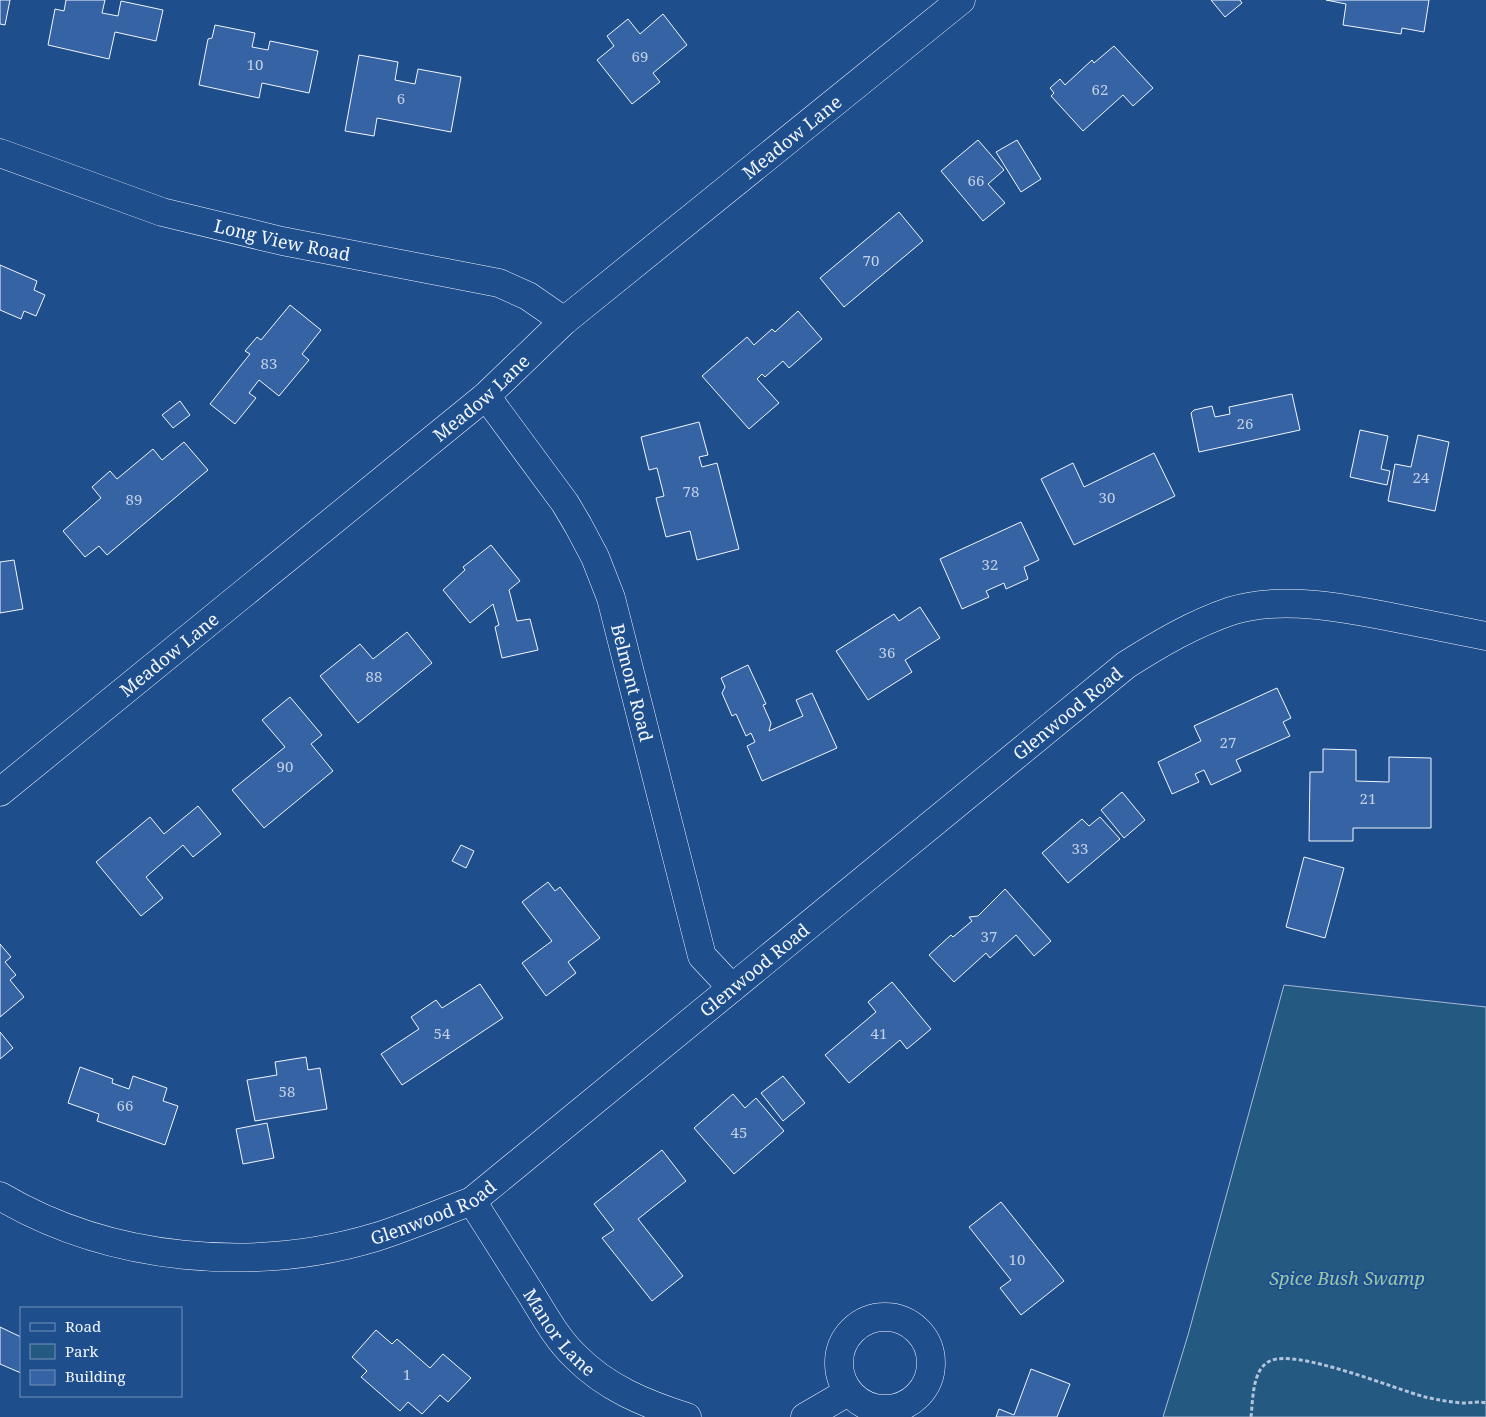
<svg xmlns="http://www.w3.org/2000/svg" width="1486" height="1417" font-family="'Noto Serif',serif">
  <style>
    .green { fill: #245a82; stroke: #a8bbd7 }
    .building { fill: #3563a3; stroke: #f2f6ff }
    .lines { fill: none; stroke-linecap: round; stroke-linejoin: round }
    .minor-casing { stroke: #f2f6ff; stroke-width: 29 }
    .path { stroke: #b3c4dc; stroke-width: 3; stroke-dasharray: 4 2.5; stroke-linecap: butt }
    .minor { stroke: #1f4e8c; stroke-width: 28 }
    .labels { text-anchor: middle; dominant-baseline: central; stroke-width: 4; stroke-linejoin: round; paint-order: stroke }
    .number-label { font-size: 15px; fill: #c3d1e8 }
    .street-label { font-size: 18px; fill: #f2f6ff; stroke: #1f4e8c }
    .park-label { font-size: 18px; font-style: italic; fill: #97c8a6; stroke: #1f4e8c }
  </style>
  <rect width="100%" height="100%" fill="#1f4e8c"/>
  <polygon class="green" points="1284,985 1486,1007 1486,1417 1163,1417 1188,1335"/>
  <g class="building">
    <polygon points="0,0 10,0 5,25 0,24"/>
    <polygon points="66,0 105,0 102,13 118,16 121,1 163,10 156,41 115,32 109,59 48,45 55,9 64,11"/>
    <polygon points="1211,0 1240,0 1242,3 1225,17"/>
    <polygon points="1326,0 1429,0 1424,32 1402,28 1401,34 1343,25 1346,4"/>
    <polygon points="663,14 687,45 653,73 660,82 632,104 597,60 614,46 607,36 628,19 640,34"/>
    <polygon points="215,25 255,33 252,47 268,50 270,41 318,51 309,93 262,83 259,98 199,85 208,39 212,38"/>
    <polygon points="1114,46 1153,88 1133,106 1123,95 1083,131 1051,96 1054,93 1050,88 1060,79 1065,85 1092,60 1094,63"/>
    <polygon points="359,55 398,62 395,80 415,84 418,69 461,77 451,132 377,118 374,136 345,131"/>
    <polygon points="978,140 1004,170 988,184 1005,203 983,221 941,171"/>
    <polygon points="1017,140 1041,179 1021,192 996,152"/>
    <polygon points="899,212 923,241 844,307 820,278"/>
    <polygon points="0,265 37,281 34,290 45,295 36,316 24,311 21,319 0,310"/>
    <polygon points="290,305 321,330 302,354 309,360 279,396 259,380 249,393 256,398 235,424 210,404 250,354 245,351 257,337 261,340"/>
    <polygon points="798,311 822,339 789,368 783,361 765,377 762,374 757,379 779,403 749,429 702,376 747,337 754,345 772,329 775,332"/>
    <polygon points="1292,394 1300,430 1199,452 1191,413 1194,410 1212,406 1215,417 1230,414 1229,407"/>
    <polygon points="180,401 190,415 173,428 162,415"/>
    <polygon points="699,422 708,455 699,457 702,467 717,463 739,549 697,560 690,531 666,537 656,498 664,496 657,468 649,470 641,437"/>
    <polygon points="1360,430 1388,436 1381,469 1390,471 1387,485 1350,477"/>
    <polygon points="1418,435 1449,442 1435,511 1388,501 1395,464 1411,467"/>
    <polygon points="184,442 208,470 107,555 99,546 85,557 63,531 101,498 92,487 110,471 117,479 153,449 162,460"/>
    <polygon points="1154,453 1175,496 1074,545 1041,479 1073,463 1084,487"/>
    <polygon points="1021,522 1039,560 1024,567 1028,579 1006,589 1004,583 986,591 989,597 962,609 940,559"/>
    <polygon points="491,545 520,581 509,590 517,621 530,619 538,650 502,658 495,627 499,625 493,604 470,623 443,590 465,570 463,567"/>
    <polygon points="14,560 23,609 0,613 0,562"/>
    <polygon points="920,607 940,638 905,660 912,672 868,700 836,651 894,614 899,621"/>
    <polygon points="407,632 432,663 358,723 320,676 360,644 373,659"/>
    <polygon points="748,665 766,704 763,705 771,723 769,731 803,716 796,700 812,693 837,748 762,781 747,746 755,742 751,733 746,736 736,714 732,716 722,693 725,687 721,678"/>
    <polygon points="1277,688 1291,718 1283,722 1290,736 1236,760 1241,771 1211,785 1204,770 1195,774 1199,782 1172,794 1158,762 1201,741 1194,726"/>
    <polygon points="290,697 322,735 311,744 333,771 264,828 232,790 285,747 262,720"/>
    <polygon points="1323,749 1356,750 1356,781 1389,782 1389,757 1431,758 1431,828 1353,828 1353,841 1309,841 1310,772 1323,772"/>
    <polygon points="1122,792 1145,820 1124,838 1101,810"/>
    <polygon points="198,806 221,834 193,857 183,845 146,877 163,898 141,916 96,862 150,817 164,834"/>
    <polygon points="1100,817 1120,839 1068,883 1042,853 1082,819 1089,826"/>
    <polygon points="461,845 474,851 466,868 452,861"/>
    <polygon points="1304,857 1344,868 1325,938 1286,927"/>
    <polygon points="548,882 555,891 560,887 600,938 568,962 576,973 546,996 522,963 552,941 522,902"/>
    <polygon points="1005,889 1051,941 1034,956 1016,935 990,958 986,953 954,982 929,955 951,935 953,937 972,921 969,917 978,916"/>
    <polygon points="0,944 11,957 5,962 16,975 10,980 24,997 0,1017"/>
    <polygon points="892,982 931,1029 907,1049 900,1040 849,1083 825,1055 876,1012 868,1002"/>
    <polygon points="480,984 503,1018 402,1085 381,1054 419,1029 411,1017 436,1000 442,1008"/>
    <polygon points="0,1032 13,1048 0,1059"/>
    <polygon points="306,1057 308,1070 320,1068 327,1109 255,1121 247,1080 277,1075 275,1062"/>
    <polygon points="80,1067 113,1079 112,1083 129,1089 133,1076 167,1088 163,1101 178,1106 165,1145 97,1121 99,1114 68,1103"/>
    <polygon points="783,1076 805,1103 783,1121 761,1093"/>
    <polygon points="733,1094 745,1108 756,1098 784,1131 734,1174 694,1128"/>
    <polygon points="267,1123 274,1158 243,1164 236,1129"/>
    <polygon points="662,1150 686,1181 638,1219 683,1276 652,1301 602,1238 614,1230 594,1204"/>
    <polygon points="1001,1202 1064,1281 1021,1315 1000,1288 1011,1280 969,1227"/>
    <polygon points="0,1327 21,1337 21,1373 0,1364"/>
    <polygon points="376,1330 392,1344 397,1339 430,1368 443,1354 471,1378 448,1402 440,1395 422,1414 408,1402 400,1411 361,1377 367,1371 352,1357"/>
    <polygon points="1031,1369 1070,1384 1057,1417 996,1417 999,1409 1014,1415"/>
  </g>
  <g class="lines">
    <g class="minor-casing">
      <g id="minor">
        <path id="s1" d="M0 153 162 212 282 241 499 283 528 296 564 321"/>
        <path id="s2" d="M486 396 565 503 578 525 595 557 611 598 702 956 732 988"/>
        <path id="s3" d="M0 792 486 396 564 321 961 0"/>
        <path id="s4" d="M0 1196C110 1261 254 1274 376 1237 408 1227 440 1213 472 1201L1126 665C1159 644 1193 624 1231 611 1281 595 1346 608 1396 618 1426 624 1456 630 1486 636"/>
        <path id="s5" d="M472 1201C492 1232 511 1263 531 1294 544 1315 557 1339 575 1356 606 1388 646 1404 687 1417"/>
        <circle cx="885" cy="1363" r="46"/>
        <polyline points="805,1417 848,1392"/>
      </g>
    </g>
    <path class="path" d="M1251 1417C1253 1400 1252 1369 1270 1361 1295 1348 1395 1389 1425 1397 1438 1400 1450 1402 1463 1403 1471 1403 1479 1401 1486 1403"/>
    <use href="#minor" class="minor"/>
  </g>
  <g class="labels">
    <g class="number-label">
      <text x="640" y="56">69</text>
      <text x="255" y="64">10</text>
      <text x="1100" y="89">62</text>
      <text x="401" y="98">6</text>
      <text x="976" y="180">66</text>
      <text x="871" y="260">70</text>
      <text x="269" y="363">83</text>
      <text x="1245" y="423">26</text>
      <text x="1421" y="477">24</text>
      <text x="691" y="491">78</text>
      <text x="1107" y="497">30</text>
      <text x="134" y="499">89</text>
      <text x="990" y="564">32</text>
      <text x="887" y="652">36</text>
      <text x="374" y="676">88</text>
      <text x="1228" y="742">27</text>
      <text x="285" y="766">90</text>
      <text x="1368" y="798">21</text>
      <text x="1080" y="848">33</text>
      <text x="989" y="936">37</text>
      <text x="442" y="1033">54</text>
      <text x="879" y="1033">41</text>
      <text x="287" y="1091">58</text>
      <text x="125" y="1105">66</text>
      <text x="739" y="1132">45</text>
      <text x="1017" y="1259">10</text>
      <text x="407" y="1374">1</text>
    </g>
    <g class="street-label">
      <text stroke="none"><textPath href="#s3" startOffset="1028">Meadow Lane</textPath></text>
      <text stroke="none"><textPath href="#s1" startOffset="296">Long View Road</textPath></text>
      <text stroke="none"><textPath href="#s3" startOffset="622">Meadow Lane</textPath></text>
      <text stroke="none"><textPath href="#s3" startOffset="218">Meadow Lane</textPath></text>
      <text stroke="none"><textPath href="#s2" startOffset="326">Belmont Road</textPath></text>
      <text stroke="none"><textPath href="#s4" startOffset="1261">Glenwood Road</textPath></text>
      <text stroke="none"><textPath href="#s4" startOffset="856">Glenwood Road</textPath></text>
      <text stroke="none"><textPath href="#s4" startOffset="451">Glenwood Road</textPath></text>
      <text stroke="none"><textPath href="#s5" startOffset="158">Manor Lane</textPath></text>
    </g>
    <g class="park-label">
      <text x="1347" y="1278">Spice Bush Swamp</text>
    </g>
  </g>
  <rect x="20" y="1307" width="162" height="90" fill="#1f4e8c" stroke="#7391ba"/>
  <rect x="30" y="1323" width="25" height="8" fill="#1f4e8c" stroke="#7391ba"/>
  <text x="65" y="1332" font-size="15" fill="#f2f6ff">Road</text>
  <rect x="30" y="1344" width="25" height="15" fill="#245a82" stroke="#7391ba"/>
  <text x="65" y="1357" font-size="15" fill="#f2f6ff">Park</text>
  <rect x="30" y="1370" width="25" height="15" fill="#3563a3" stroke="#7391ba"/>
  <text x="65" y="1382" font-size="15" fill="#f2f6ff">Building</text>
</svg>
